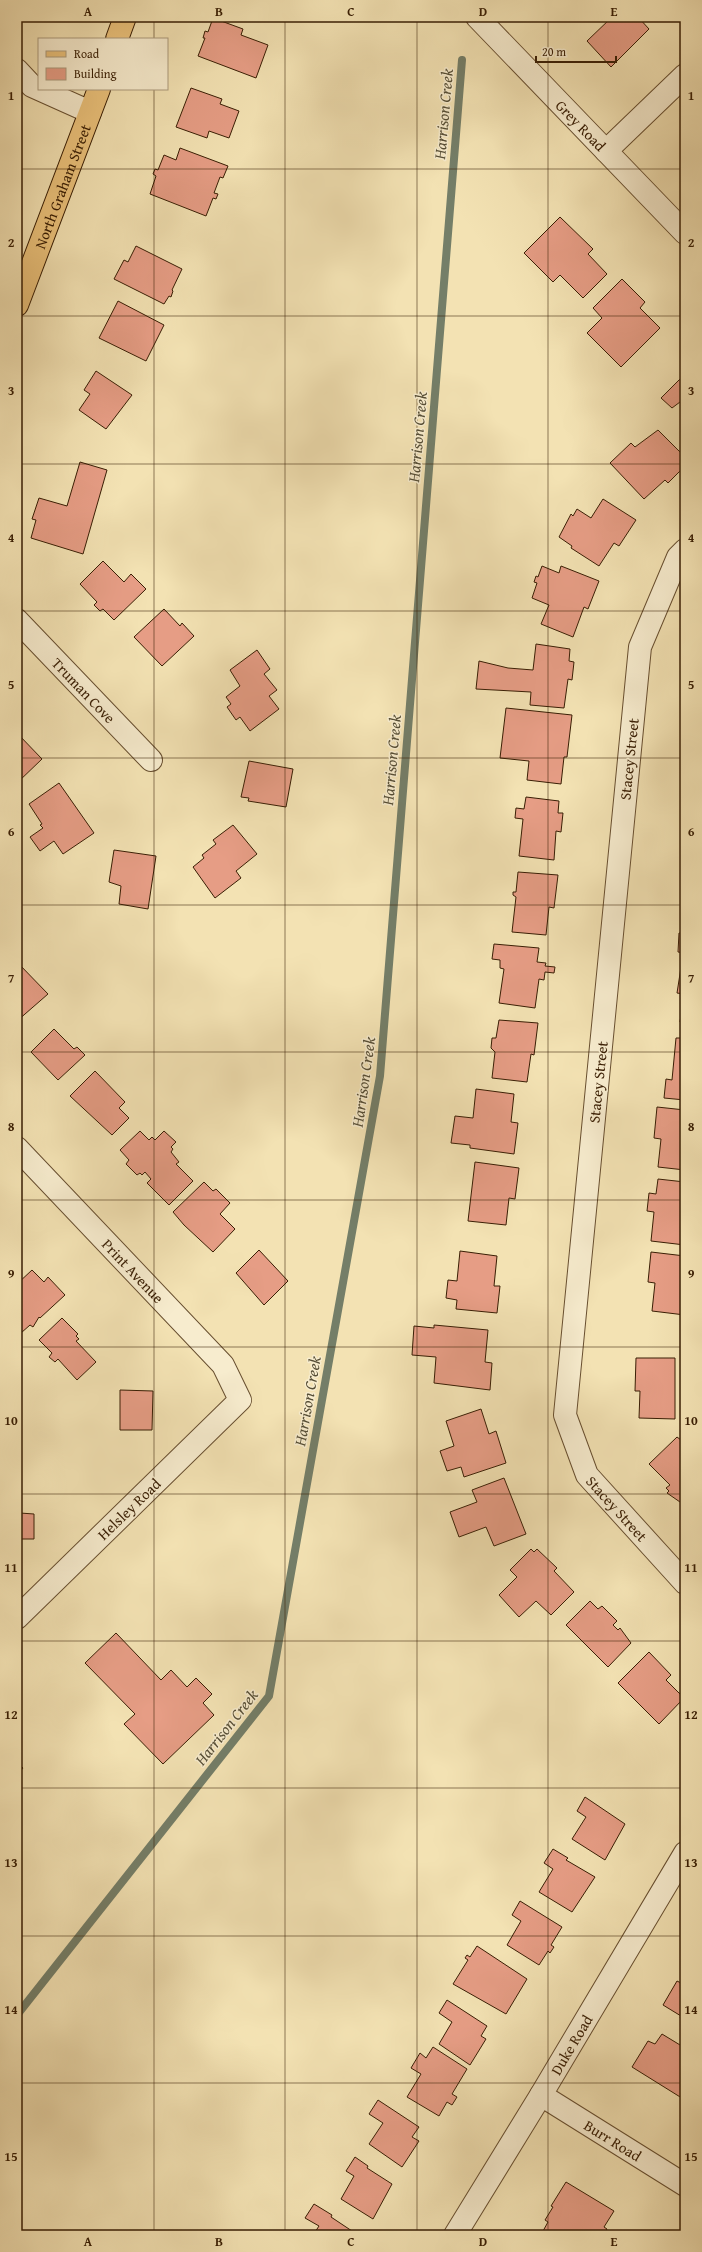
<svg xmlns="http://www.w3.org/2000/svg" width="702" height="2252" font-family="'Gentium Book Plus',serif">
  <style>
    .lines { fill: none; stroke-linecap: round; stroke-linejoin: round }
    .stream { stroke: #747e68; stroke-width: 8 }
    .building { fill: #e69d85; stroke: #391e04 }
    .minor-casing { stroke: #684f30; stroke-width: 24 }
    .major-casing { stroke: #391e04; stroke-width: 24 }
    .minor { stroke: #f7ecce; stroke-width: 22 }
    .major { stroke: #eac17a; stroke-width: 22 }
    .grid { fill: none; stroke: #391e04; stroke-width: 1; stroke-opacity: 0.55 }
    .labels { text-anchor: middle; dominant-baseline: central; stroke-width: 3; stroke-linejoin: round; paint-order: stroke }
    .street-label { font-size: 15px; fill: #391e04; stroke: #f7ecce }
    .water-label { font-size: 16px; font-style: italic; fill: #564e36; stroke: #f7ecce }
    .neatline { fill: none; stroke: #391e04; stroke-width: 1.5 }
    .grid-label { font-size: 13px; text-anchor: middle; font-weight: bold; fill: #391e04 }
  </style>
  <rect width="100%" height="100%" fill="#f3e2b3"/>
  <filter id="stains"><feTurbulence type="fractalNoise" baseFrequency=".005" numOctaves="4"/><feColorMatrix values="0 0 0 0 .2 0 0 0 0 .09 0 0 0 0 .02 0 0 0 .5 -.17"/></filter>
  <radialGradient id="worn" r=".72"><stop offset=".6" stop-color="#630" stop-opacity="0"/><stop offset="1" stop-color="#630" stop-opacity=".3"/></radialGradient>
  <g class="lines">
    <polyline class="stream" points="17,2015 269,1696 380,1076 462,60"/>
  </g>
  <g class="building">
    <polygon points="612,17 638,17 649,29 611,67 587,41"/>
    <polygon points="213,18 243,29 241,35 268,45 256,78 198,56 205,38 203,38 205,31 208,32"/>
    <polygon points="191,88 222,99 220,104 239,111 229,138 209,131 207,138 176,127"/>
    <polygon points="180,148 228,166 223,178 220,177 214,193 218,194 216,199 213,198 206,216 150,194 156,176 153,174 155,169 158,170 164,155 176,160"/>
    <polygon points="560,217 593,249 588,254 607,274 583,298 560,275 553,282 524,253"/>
    <polygon points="136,246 182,269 172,290 173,291 171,297 169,296 164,304 114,279 124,260 128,262"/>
    <polygon points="622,279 645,302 640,308 660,328 621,367 587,333 602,318 593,308"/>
    <polygon points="118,301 164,325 146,361 99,338"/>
    <polygon points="96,371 132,395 106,429 79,410 90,394 84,390"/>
    <polygon points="685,374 685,408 680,402 672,408 661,398"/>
    <polygon points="658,430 685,457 685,463 680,467 682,469 668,483 665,480 644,499 610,463 631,443 635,447"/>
    <polygon points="80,462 107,470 83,554 31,538 36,520 32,519 39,498 67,506"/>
    <polygon points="603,499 636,520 619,546 614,543 599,566 571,548 572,546 559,537 571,514 573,516 577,509 591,518"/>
    <polygon points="103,561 124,582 131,574 146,589 114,620 103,609 100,611 94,605 97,602 80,584"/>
    <polygon points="542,566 559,573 561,566 599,581 588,609 584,607 573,637 541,624 549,605 532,598 537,583 534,582 536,576 538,577"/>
    <polygon points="164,609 180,626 182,623 194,636 162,666 134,637"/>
    <polygon points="536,644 570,649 569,661 574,662 572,680 568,679 564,708 530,705 531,692 476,689 479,661 508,668 533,670"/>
    <polygon points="257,650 270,669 264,674 277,690 269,696 279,709 250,731 240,717 236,720 227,707 231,704 226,697 240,686 230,670"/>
    <polygon points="506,708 572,715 567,757 564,757 561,784 527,780 529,761 500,758"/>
    <polygon points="17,733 42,759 17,783"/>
    <polygon points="249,761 293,769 286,807 248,801 249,798 241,797"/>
    <polygon points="59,783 94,833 63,854 54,841 40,851 30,837 43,828 40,825 42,824 29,804"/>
    <polygon points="526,797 559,801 558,813 563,813 561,832 556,831 554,860 519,856 523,819 515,818 516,808 524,809"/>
    <polygon points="233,825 257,854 236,871 241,878 215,898 193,867 204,858 202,855 216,844 213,840"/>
    <polygon points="114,850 156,856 148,909 119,904 121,886 109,882"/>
    <polygon points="518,872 558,875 554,908 549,907 546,935 512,932 516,897 513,895 513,892 516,892"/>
    <polygon points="685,931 685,953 678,952 679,933 685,933"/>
    <polygon points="494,944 539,948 537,962 546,963 545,966 555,967 554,973 545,972 544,980 539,979 535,1008 499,1003 504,969 500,968 500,960 492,959"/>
    <polygon points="682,961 685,961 685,1022 680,1022 684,994 677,993"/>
    <polygon points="17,962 48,994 17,1021"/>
    <polygon points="499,1020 538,1023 534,1055 531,1054 527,1082 492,1078 495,1052 491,1048 492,1038 496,1038"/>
    <polygon points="54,1029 74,1049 77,1047 85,1055 58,1080 31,1052"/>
    <polygon points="676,1038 685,1038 685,1100 664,1098 666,1079 672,1080"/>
    <polygon points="95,1071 125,1102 119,1108 129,1118 112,1135 70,1096"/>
    <polygon points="476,1089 514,1094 511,1122 518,1123 514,1154 470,1148 470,1145 451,1143 455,1116 473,1118"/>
    <polygon points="657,1107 685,1110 685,1170 658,1167 661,1139 654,1138"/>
    <polygon points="140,1131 149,1140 152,1137 155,1140 164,1131 176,1142 171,1147 173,1149 171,1152 179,1162 176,1164 193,1181 169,1205 147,1183 151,1179 145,1172 142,1175 140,1173 137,1175 126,1164 129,1160 120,1150"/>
    <polygon points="475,1162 519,1168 515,1199 509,1198 506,1225 468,1221"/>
    <polygon points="658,1179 685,1182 685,1245 651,1241 654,1212 647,1211 649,1193 656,1194"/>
    <polygon points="204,1182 213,1191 216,1189 230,1203 220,1214 235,1229 213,1252 184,1225 173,1212"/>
    <polygon points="259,1250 288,1281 264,1305 236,1273"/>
    <polygon points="460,1251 497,1256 494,1286 500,1286 497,1313 456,1309 457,1300 446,1298 448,1280 457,1281"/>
    <polygon points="651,1252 685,1256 685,1315 652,1311 655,1283 648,1282"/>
    <polygon points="32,1270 44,1282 48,1277 65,1295 40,1318 39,1317 33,1327 30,1325 21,1333 17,1329 17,1284"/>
    <polygon points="62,1318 78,1334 76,1336 79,1339 76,1341 96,1362 77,1380 58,1359 55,1362 49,1357 52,1353 39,1340"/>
    <polygon points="434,1325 488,1330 485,1362 492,1363 490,1390 434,1383 436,1357 412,1355 414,1326 434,1328"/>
    <polygon points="636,1358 675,1358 675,1419 639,1418 640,1391 635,1391"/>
    <polygon points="120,1390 153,1391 152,1430 120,1430"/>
    <polygon points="481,1409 489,1434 496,1431 506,1463 464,1477 461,1467 447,1471 440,1451 454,1446 446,1421"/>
    <polygon points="685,1436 685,1502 683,1500 680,1502 667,1493 669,1491 666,1488 670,1485 649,1464 677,1437 681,1440"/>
    <polygon points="504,1478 526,1534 494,1546 486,1527 459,1537 450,1512 477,1502 472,1490"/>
    <polygon points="17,1499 20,1500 20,1513 34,1514 34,1539 19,1539 19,1546 17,1546"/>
    <polygon points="531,1549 534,1552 537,1549 557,1568 554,1571 574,1592 551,1615 536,1601 519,1617 499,1595 517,1577 510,1570"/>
    <polygon points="590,1601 598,1609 602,1606 617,1621 613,1625 618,1630 620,1628 631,1643 608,1667 566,1625"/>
    <polygon points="116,1633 161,1680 171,1670 187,1687 196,1678 212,1694 203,1703 214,1715 163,1764 124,1724 135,1714 85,1663"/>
    <polygon points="649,1652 671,1675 666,1680 684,1698 659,1724 618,1683"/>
    <polygon points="17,1762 23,1768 17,1775"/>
    <polygon points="585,1797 625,1824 605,1860 572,1839 586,1817 577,1811"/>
    <polygon points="553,1849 568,1858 566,1860 595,1877 572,1912 539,1892 553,1869 544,1863"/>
    <polygon points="520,1901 562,1927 551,1945 554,1947 550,1953 548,1951 539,1965 507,1945 521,1921 512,1915"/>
    <polygon points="477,1946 527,1979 506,2014 453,1984 468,1960 465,1958 467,1955 470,1957"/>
    <polygon points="685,1980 685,2021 680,2018 681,2016 663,2005 677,1981 683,1984"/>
    <polygon points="447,2000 487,2026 481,2036 486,2039 470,2065 439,2044 452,2022 439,2013"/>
    <polygon points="662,2034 685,2048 685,2100 632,2067 648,2041 655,2044"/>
    <polygon points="433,2047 467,2069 452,2094 457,2097 452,2105 447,2102 439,2116 407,2097 421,2074 411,2068 420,2053 426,2058"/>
    <polygon points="378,2100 419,2127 412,2137 419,2141 402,2167 369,2144 383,2123 369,2114"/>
    <polygon points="355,2157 368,2166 367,2168 392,2184 373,2219 341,2199 354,2176 346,2171"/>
    <polygon points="566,2182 614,2211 604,2227 607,2229 604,2235 600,2233 599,2235 549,2235 543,2231 548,2222 545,2220 553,2207 551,2206"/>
    <polygon points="314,2204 332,2215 331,2217 358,2235 313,2235 319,2226 305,2218"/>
  </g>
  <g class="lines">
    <g class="minor-casing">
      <g id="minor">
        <path id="s1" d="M477 17 685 233"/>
        <polyline points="17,70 32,86 90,112"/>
        <polyline points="606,151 685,75"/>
        <path id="s2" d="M685 550 678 557 640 647 565 1415 587 1475 685 1583"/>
        <path id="s3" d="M17 620 151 760"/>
        <path id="s4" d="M17 1148 223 1365 240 1400 17 1618"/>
        <path id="s5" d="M541 2095 685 2185"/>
        <path id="s6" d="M455 2235 541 2095 685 1853"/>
      </g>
    </g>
    <g class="major-casing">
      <g id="major">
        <polyline points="117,39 125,17"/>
        <path id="s7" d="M17 305 99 89"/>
      </g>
    </g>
    <use href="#minor" class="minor"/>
    <use href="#major" class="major"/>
  </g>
  <path class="grid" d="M154 17V39M285 17V2235M417 17V2235M548 17V2235M154 89V2235M17 169H685M17 316H685M17 464H685M17 611H685M17 758H685M17 905H685M17 1052H685M17 1200H685M17 1347H685M17 1494H685M17 1641H685M17 1788H685M17 1936H685M17 2083H685"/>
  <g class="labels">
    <g class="street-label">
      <text stroke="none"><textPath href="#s1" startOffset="150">Grey Road</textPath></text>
      <text stroke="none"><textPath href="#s7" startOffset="127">North Graham Street</textPath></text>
      <text stroke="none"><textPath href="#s3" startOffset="97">Truman Cove</textPath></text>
      <text transform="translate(629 759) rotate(-84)">Stacey Street</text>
      <text transform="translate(598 1082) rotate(-84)">Stacey Street</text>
      <text stroke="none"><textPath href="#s4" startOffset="169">Print Avenue</textPath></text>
      <text stroke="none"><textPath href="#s2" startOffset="988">Stacey Street</textPath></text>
      <text transform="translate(129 1509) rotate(-44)">Helsley Road</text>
      <text stroke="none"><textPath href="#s6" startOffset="223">Duke Road</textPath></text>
      <text stroke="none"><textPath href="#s5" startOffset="85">Burr Road</textPath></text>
    </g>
    <g class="water-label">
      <text transform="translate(443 114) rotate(-85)">Harrison Creek</text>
      <text transform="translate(417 437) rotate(-85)">Harrison Creek</text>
      <text transform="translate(391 760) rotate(-85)">Harrison Creek</text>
      <text transform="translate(363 1082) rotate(-82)">Harrison Creek</text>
      <text transform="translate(307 1401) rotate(-80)">Harrison Creek</text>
      <text transform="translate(226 1727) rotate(-52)">Harrison Creek</text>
    </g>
  </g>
  <rect width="702" height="2252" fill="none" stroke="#f3e2b3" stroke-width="44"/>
  <rect x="38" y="38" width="130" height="52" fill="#f7ecce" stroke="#ab9a7d"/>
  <rect x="46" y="51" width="20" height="6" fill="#eac17a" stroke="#ab9a7d"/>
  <text x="74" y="58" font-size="12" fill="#391e04">Road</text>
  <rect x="46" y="68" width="20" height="12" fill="#e69d85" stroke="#ab9a7d"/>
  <text x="74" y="78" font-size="12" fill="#391e04">Building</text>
  <path d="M536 56v6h80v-6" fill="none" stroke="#391e04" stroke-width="2"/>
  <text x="542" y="56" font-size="12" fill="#391e04" stroke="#f7ecce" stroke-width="3" paint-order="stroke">20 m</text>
  <rect x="22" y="22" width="658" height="2208" class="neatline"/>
  <g class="grid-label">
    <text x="88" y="16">A</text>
    <text x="219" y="16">B</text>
    <text x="351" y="16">C</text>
    <text x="483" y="16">D</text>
    <text x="614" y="16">E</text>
    <text x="11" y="100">1</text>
    <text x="691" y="100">1</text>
    <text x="11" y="247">2</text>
    <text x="691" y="247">2</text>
    <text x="11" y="395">3</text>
    <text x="691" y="395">3</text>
    <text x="11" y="542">4</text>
    <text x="691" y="542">4</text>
    <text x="11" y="689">5</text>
    <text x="691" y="689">5</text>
    <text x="11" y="836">6</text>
    <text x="691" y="836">6</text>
    <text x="11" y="983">7</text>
    <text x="691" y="983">7</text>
    <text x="11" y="1131">8</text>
    <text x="691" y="1131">8</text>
    <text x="11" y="1278">9</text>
    <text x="691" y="1278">9</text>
    <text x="11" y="1425">10</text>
    <text x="691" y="1425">10</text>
    <text x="11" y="1572">11</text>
    <text x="691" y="1572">11</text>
    <text x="11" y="1719">12</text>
    <text x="691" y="1719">12</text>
    <text x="11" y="1867">13</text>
    <text x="691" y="1867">13</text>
    <text x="11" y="2014">14</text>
    <text x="691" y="2014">14</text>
    <text x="11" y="2161">15</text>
    <text x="691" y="2161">15</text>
    <text x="88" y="2246">A</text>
    <text x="219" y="2246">B</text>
    <text x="351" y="2246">C</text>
    <text x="483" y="2246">D</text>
    <text x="614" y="2246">E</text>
  </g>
  <rect width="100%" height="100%" filter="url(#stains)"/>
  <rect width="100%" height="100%" fill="url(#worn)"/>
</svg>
